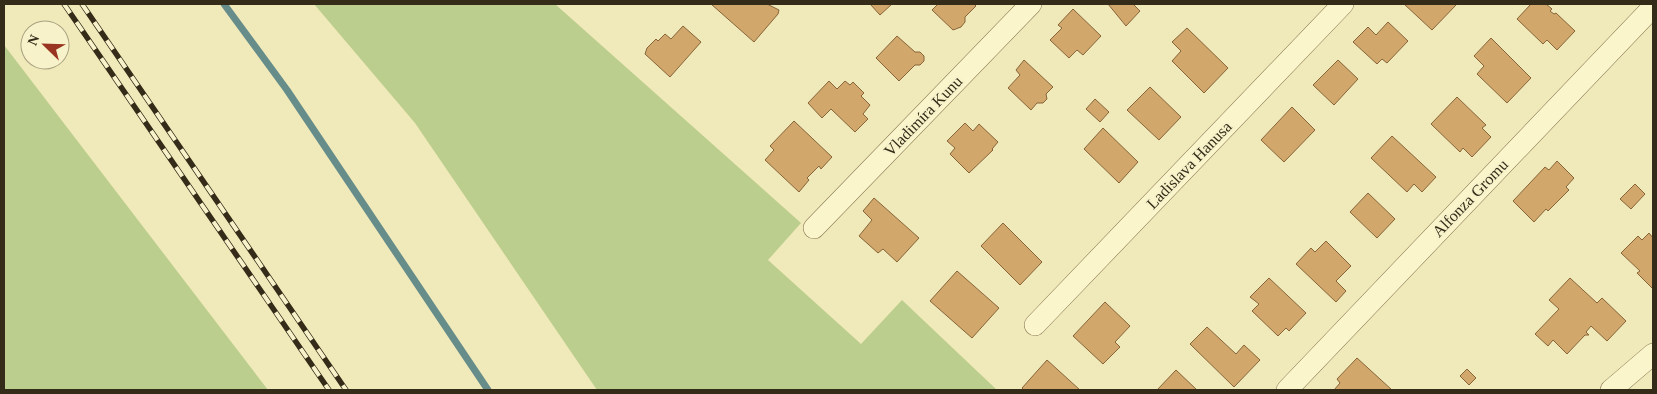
<svg xmlns="http://www.w3.org/2000/svg" width="1657" height="394" font-family="Georgia,serif">
  <style>
    .green { fill: #bbce8d }
    .lines { fill: none; stroke-linecap: round; stroke-linejoin: round }
    .stream { stroke: #668d8a; stroke-width: 7 }
    .building { fill: #d1a76c; stroke: #876538 }
    .minor-casing { stroke: #877753; stroke-width: 22 }
    .minor { stroke: #fbf5cc; stroke-width: 21 }
    .rail-casing { stroke: #352b19; stroke-width: 5.5 }
    .rail { stroke: #f7f2c9; stroke-width: 4; stroke-dasharray: 11; stroke-linecap: butt }
    .labels { text-anchor: middle; dominant-baseline: central; stroke-width: 4; stroke-linejoin: round; paint-order: stroke }
    .street-label { font-size: 16px; fill: #352b19; stroke: #f7f2c9 }
  </style>
  <rect width="100%" height="100%" fill="#f0e9b9"/>
  <g class="green">
    <polygon points="314,4 555,4 801,223 768,260 861,344 902,300 997,390 597,390 415,123"/>
    <polygon points="4,45 268,390 4,390"/>
  </g>
  <g class="lines">
    <polyline class="stream" points="224,4 287,90 488,390"/>
  </g>
  <g class="building">
    <polygon points="711,4 767,4 779,10 778,14 754,42"/>
    <polygon points="870,4 892,4 880,15"/>
    <polygon points="938,4 974,4 976,6 965,17 965,22 961,27 953,30 932,10"/>
    <polygon points="1108,4 1133,4 1140,11 1126,26"/>
    <polygon points="1404,4 1457,4 1432,30"/>
    <polygon points="1531,4 1546,4 1552,9 1550,11 1554,14 1556,13 1575,31 1557,50 1547,40 1543,44 1517,19"/>
    <polygon points="1073,9 1101,36 1083,55 1077,50 1069,58 1050,40 1062,28 1058,25"/>
    <polygon points="1388,22 1408,41 1387,63 1382,59 1377,64 1353,42 1368,27 1376,35"/>
    <polygon points="683,26 701,42 670,77 645,54 647,48 656,39 658,41 665,34 671,39"/>
    <polygon points="1187,28 1228,68 1204,93 1172,61 1181,51 1172,42"/>
    <polygon points="897,36 915,52 920,52 924,56 924,61 920,65 915,65 899,81 876,58"/>
    <polygon points="1491,38 1531,78 1507,103 1477,74 1484,66 1474,56"/>
    <polygon points="1024,60 1053,87 1046,94 1047,99 1043,103 1037,103 1031,110 1008,88 1020,75 1016,70"/>
    <polygon points="1338,60 1358,79 1334,105 1313,85"/>
    <polygon points="829,81 837,89 845,81 850,85 853,82 864,93 861,96 870,105 863,114 868,119 855,132 831,109 822,118 808,103"/>
    <polygon points="1150,87 1181,117 1159,140 1127,110"/>
    <polygon points="1457,97 1486,125 1482,128 1491,137 1472,157 1463,148 1460,152 1431,124"/>
    <polygon points="1095,99 1109,112 1100,122 1086,109"/>
    <polygon points="1292,107 1315,130 1284,162 1261,140"/>
    <polygon points="794,121 832,157 821,169 819,166 807,178 809,180 799,192 765,160 774,150 770,146"/>
    <polygon points="965,123 973,131 979,124 998,142 992,149 993,150 969,173 950,154 955,148 947,141"/>
    <polygon points="1103,128 1138,162 1119,183 1084,149"/>
    <polygon points="1392,136 1436,177 1422,192 1414,184 1407,192 1371,158"/>
    <polygon points="1557,161 1574,178 1566,187 1569,190 1548,211 1546,209 1534,222 1513,201 1545,167 1549,170"/>
    <polygon points="1635,184 1645,194 1631,209 1620,199"/>
    <polygon points="1368,193 1395,219 1377,238 1350,212"/>
    <polygon points="874,198 919,238 897,262 883,249 878,253 859,236 872,220 863,211"/>
    <polygon points="1003,223 1042,262 1020,285 981,246"/>
    <polygon points="1649,233 1653,238 1653,289 1637,273 1640,271 1621,253 1638,236 1642,240"/>
    <polygon points="1326,241 1351,266 1336,281 1346,291 1336,302 1296,264 1311,248 1315,252"/>
    <polygon points="957,271 999,308 972,338 930,301"/>
    <polygon points="1269,278 1306,313 1289,331 1286,328 1278,336 1252,311 1259,304 1250,297"/>
    <polygon points="1570,278 1597,303 1602,298 1626,321 1607,341 1591,326 1586,332 1589,335 1585,335 1567,354 1553,340 1548,346 1535,334 1559,309 1549,300"/>
    <polygon points="1105,302 1130,326 1115,342 1120,347 1103,364 1073,336"/>
    <polygon points="1207,327 1236,354 1244,345 1260,360 1234,387 1190,344"/>
    <polygon points="1357,358 1392,390 1334,390 1340,383 1337,379"/>
    <polygon points="1047,360 1080,390 1024,390 1022,388"/>
    <polygon points="1467,369 1476,378 1469,385 1460,376"/>
    <polygon points="1176,370 1197,390 1157,390"/>
  </g>
  <g class="lines">
    <g class="minor-casing">
      <g id="minor">
        <polyline points="814,228 1031,4"/>
        <polyline points="1035,325 1343,4"/>
        <polyline points="1287,390 1653,7"/>
        <polyline points="1611,390 1653,354"/>
      </g>
    </g>
    <use href="#minor" class="minor"/>
    <g class="rail-casing">
      <g id="rail">
        <polyline points="64,4 329,390"/>
        <polyline points="82,4 346,390"/>
      </g>
    </g>
    <use href="#rail" class="rail"/>
  </g>
  <g class="labels">
    <g class="street-label">
      <text transform="translate(923 116) rotate(-46)">Vladimíra Kunu</text>
      <text transform="translate(1189 165) rotate(-46)">Ladislava Hanusa</text>
      <text transform="translate(1470 198) rotate(-46)">Alfonza Gromu</text>
    </g>
  </g>
  <rect width="1657" height="394" fill="none" stroke="#352b19" stroke-width="10"/>
  <g transform="translate(45 45) rotate(293)"><circle r="24" fill="#f7f2c9" stroke="#a9a283"/>
  <path d="M0-4L9 19L0 12L-9 19Z" fill="#993420"/>
  <text y="-8" font-size="14" font-weight="bold" text-anchor="middle" fill="#352b19">N</text>
  </g>
</svg>
